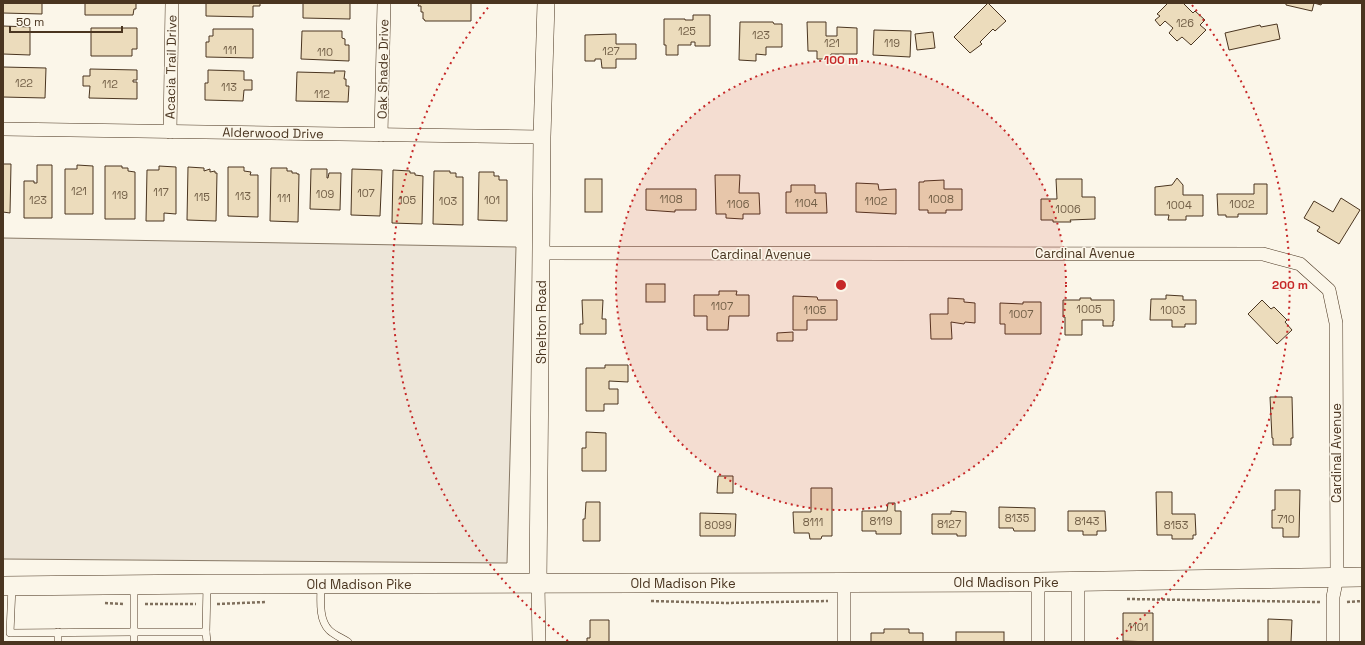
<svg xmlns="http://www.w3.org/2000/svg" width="1365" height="645" font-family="'Space Grotesk',sans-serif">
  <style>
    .green { fill: #ede6d9; stroke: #887966 }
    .building { fill: #ecdcbc; stroke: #4a3520 }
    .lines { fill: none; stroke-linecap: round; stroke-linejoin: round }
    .service-casing { stroke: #4a3520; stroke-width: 8 }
    .minor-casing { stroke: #4a3520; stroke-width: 14 }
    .tertiary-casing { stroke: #4a3520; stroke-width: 18 }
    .secondary-casing { stroke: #4a3520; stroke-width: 20 }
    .path { stroke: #7f6f5c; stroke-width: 2.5; stroke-dasharray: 3 2; stroke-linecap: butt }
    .service { stroke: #fbf6e9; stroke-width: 7 }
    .minor { stroke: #fbf6e9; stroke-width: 13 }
    .tertiary { stroke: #fbf6e9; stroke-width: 17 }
    .secondary { stroke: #fbf6e9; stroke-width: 19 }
    .ring { fill: none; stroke: #c62828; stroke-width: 2; stroke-dasharray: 2 4 }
    .labels { text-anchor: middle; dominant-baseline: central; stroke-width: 3; stroke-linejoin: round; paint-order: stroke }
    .number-label { font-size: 11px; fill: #725f47 }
    .street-label { font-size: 13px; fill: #4a3520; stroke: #fbf6e9 }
    .centre { fill: #c62828; stroke: #fbf6e9; stroke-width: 2 }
    .ring-label { font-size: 12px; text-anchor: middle; font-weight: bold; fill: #c62828; stroke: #fbf6e9; stroke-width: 3; stroke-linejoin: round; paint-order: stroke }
  </style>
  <rect width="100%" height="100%" fill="#fbf6e9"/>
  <polygon class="green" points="3,238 516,247 507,563 3,559"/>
  <g class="building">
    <polygon points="3,3 42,3 42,14 3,13"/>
    <polygon points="85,3 136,3 136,9 134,9 133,15 85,15"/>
    <polygon points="206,3 260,3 260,6 253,6 253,17 206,16"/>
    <polygon points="303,3 350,3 350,19 303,18"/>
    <polygon points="419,3 471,3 471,21 425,21 424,19 423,19 423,12 421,12 421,6 418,6"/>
    <polygon points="988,3 1006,21 995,31 993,29 980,42 982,44 970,53 954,37"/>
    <polygon points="1168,3 1183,3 1193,13 1195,11 1205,20 1200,25 1206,30 1191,45 1182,37 1177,41 1169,33 1173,28 1165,21 1160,26 1155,20 1160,16 1157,14"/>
    <polygon points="1286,3 1322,3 1321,5 1314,3 1312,11 1286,5"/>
    <polygon points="693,15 710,15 710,46 695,46 695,42 691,42 691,45 678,45 678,55 666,55 666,45 664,45 664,19 685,19 685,20 693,20"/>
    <polygon points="740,22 773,22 774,24 782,24 782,47 766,47 766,55 756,54 756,61 739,60"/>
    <polygon points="807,22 826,22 826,36 837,36 837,27 857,28 857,54 831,54 831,59 817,59 817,51 808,51"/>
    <polygon points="1277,24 1280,39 1229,50 1225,33 1260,25 1261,27"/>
    <polygon points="3,26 30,27 30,55 3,54"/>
    <polygon points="91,28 137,28 137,49 132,49 132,56 91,56"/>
    <polygon points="213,29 253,29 253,58 206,57 206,42 209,42 209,36 213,36"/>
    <polygon points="874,30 911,31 910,57 873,55"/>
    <polygon points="302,31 342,31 342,38 345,39 345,45 349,45 349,61 301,59"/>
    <polygon points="933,32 935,48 917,50 915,34"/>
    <polygon points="616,34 616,44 636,44 636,59 616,59 616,68 602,68 601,59 595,59 595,61 585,61 585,35"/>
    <polygon points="3,67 46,68 45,98 3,97"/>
    <polygon points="90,69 137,70 137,80 133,80 133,82 137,82 137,99 89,98 90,86 83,86 83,76 90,76"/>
    <polygon points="208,70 244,71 244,80 252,80 252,90 244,90 243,101 205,100 205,83 208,83"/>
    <polygon points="334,71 345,71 344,79 346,79 346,86 349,86 348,102 296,101 297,72 335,73"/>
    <polygon points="3,164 11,164 10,213 3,212"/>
    <polygon points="37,165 52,165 52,218 24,218 24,181 34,181 34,183 37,183"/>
    <polygon points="77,165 93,166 93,214 65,214 65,169 77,169"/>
    <polygon points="105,166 122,166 122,168 128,168 128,171 135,172 135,219 105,219"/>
    <polygon points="159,166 176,167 176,214 164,213 164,221 146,221 147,170 159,170"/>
    <polygon points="188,167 204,168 204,171 210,169 210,172 215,171 215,173 217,173 216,221 187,220"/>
    <polygon points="228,167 244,167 244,171 251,172 250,175 258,175 258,217 228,216"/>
    <polygon points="271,168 287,168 287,171 292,171 292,173 297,173 297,174 299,174 298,222 270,221"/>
    <polygon points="311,169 327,169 327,178 328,178 329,173 341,173 340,210 310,209"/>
    <polygon points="352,169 382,170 380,216 351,215"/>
    <polygon points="393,170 410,171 410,173 415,173 415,175 423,176 422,224 392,223"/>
    <polygon points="434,171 450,171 450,173 456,173 456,177 463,177 463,225 433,224"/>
    <polygon points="479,172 494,172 494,176 499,176 499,180 507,180 507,221 478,220"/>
    <polygon points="715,175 740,175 739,193 759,193 760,214 743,214 743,219 726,218 726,214 716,214"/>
    <polygon points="1177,178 1183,185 1183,195 1203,195 1203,216 1186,216 1186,220 1168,220 1169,215 1155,215 1155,187 1172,185"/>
    <rect x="585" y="179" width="17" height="33"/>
    <polygon points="1056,179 1082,179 1082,197 1095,197 1095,219 1070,220 1071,222 1053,222 1053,220 1041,220 1041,199 1057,199"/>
    <polygon points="944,180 944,189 962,189 962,210 946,210 946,213 928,213 928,210 919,210 919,182 924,182 924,181"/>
    <polygon points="856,183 878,184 879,190 896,189 896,214 856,212"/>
    <polygon points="1254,184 1267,184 1267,214 1238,214 1238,217 1226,217 1226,215 1218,215 1217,194 1254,194"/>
    <polygon points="791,185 815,185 815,193 826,193 827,213 786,213 786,192 791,192"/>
    <polygon points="646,189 696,189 696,210 675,210 675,212 646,210"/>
    <polygon points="1341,198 1360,210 1339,244 1317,231 1320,227 1304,218 1314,201 1333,212"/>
    <rect x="646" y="284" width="19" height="18"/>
    <polygon points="719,291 737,291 736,295 749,295 749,316 729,316 728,330 707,330 707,316 694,316 694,295 719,295"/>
    <polygon points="1166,295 1183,296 1183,300 1196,300 1196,324 1185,324 1185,327 1172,327 1172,320 1150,320 1151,299 1166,299"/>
    <polygon points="793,296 817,297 818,300 837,300 837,320 807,320 807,330 793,330"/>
    <polygon points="948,298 964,299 964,302 975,303 975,323 965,322 964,324 951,322 952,339 931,339 930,314 948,314"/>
    <polygon points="1080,298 1091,298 1091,300 1114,300 1114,321 1113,321 1113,326 1103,326 1103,320 1082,320 1082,335 1065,335 1065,317 1063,317 1063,300 1080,300"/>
    <polygon points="582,300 603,300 602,319 606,319 606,334 580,334 580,324 583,324"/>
    <polygon points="1262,300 1271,309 1274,307 1287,320 1285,322 1292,330 1277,344 1248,314"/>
    <polygon points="1023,302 1041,302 1041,334 1005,334 1005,324 1000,324 1000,303 1023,304"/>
    <polygon points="793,332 793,341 777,341 777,333"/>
    <polygon points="605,365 628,365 628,382 609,381 609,389 618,389 618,404 604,404 604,411 586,411 586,368 605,368"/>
    <polygon points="1270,397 1292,397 1293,438 1291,438 1291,445 1273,445 1273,438 1272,438"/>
    <polygon points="586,432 606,433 606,471 582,471 582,448 586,448"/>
    <polygon points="718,476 733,476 733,493 717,493"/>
    <polygon points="811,488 832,488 832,536 822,536 821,539 810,539 809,533 794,533 793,512 811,512"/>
    <polygon points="1275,490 1300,490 1299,537 1283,537 1283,528 1272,528 1272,510 1275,510"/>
    <polygon points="1156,492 1172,492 1172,514 1195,514 1196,535 1193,535 1193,539 1172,539 1172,535 1157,535"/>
    <polygon points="586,502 600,502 600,541 583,541 583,519 585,519"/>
    <polygon points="888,503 895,503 895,511 901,511 901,534 876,534 876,531 862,531 862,511 887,511"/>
    <polygon points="999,507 1035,508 1035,531 1014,531 1013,528 999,528"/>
    <polygon points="951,511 966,512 966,536 957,536 957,534 932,534 932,514 951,514"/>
    <polygon points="1068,511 1105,511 1106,531 1097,531 1097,535 1083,535 1083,531 1068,531"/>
    <polygon points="700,513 736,514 735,536 700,536"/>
    <polygon points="1123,613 1153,613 1153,642 1123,641"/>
    <polygon points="1268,619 1292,620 1291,642 1268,642"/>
    <polygon points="590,620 609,620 609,642 587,642 587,638 590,638"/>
    <polygon points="884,629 909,629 909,633 923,633 923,642 871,642 871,633 884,633"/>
    <rect x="956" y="632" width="48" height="10"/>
  </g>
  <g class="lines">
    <g class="service-casing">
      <g id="service">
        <path d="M321 584C321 598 318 619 329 630 334 635 342 638 348 642"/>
        <polyline points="12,586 10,633 134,632 206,632 207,584"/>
        <polyline points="58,632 58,642"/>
        <polyline points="206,632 207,642"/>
        <polyline points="134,642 134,585"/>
      </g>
    </g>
    <g class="minor-casing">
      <g id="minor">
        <polyline points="3,129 542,137"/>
        <polyline points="170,132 172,3"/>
        <polyline points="381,135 384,3"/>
        <polyline points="541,253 1263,254 1300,264 1329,290 1336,323 1337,577 1333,597 1333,642"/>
        <polyline points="538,584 539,642"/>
        <polyline points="844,642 844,581"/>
        <polyline points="1038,642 1038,582"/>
        <polyline points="1078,642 1078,581"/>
      </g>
    </g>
    <g class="tertiary-casing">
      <polyline id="tertiary" points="538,584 542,137 546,3"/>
    </g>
    <g class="secondary-casing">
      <polyline id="secondary" points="3,586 207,584 1038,582 1362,577"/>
    </g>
    <g class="path">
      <polyline points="1127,599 1320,602"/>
      <polyline points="651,601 726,603 828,601"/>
      <polyline points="1347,602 1362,601"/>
      <polyline points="105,603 124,604"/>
      <polyline points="145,604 196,604"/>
      <polyline points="217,604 266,602"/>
    </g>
    <use href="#service" class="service"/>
    <use href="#minor" class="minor"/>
    <use href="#tertiary" class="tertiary"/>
    <use href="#secondary" class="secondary"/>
  </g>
  <circle cx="841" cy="285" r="225" fill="#c62828" fill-opacity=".12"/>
  <g class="ring">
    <circle cx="841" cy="285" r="225"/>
    <path d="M568 641A449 449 0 0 1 490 5M1192 5A449 449 0 0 1 1114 641"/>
  </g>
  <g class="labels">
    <g class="number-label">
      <text x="1185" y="23">126</text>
      <text x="687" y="31">125</text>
      <text x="761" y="35">123</text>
      <text x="832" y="43">121</text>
      <text x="892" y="43">119</text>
      <text x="230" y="50">111</text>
      <text x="611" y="51">127</text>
      <text x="325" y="52">110</text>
      <text x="24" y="83">122</text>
      <text x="110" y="84">112</text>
      <text x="229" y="87">113</text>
      <text x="322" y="94">112</text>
      <text x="79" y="191">121</text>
      <text x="161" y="192">117</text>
      <text x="366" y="193">107</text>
      <text x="325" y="194">109</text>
      <text x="120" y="195">119</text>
      <text x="243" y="196">113</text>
      <text x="202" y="197">115</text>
      <text x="284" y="198">111</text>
      <text x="671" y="199">1108</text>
      <text x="941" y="199">1008</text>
      <text x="38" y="200">123</text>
      <text x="407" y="200">105</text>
      <text x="492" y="200">101</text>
      <text x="448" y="201">103</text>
      <text x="876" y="201">1102</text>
      <text x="806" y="203">1104</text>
      <text x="738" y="204">1106</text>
      <text x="1242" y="204">1002</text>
      <text x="1179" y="205">1004</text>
      <text x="1068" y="209">1006</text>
      <text x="722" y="306">1107</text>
      <text x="1089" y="309">1005</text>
      <text x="815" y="310">1105</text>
      <text x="1173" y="310">1003</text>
      <text x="1021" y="314">1007</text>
      <text x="1017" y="518">8135</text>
      <text x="1286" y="519">710</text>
      <text x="881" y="521">8119</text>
      <text x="1087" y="521">8143</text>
      <text x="813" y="522">8111</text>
      <text x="949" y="524">8127</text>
      <text x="718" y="525">8099</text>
      <text x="1176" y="525">8153</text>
      <text x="1138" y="627">1101</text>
    </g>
    <g class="street-label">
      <text transform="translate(171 67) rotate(-89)">Acacia Trail Drive</text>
      <text transform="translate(383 69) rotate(-89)">Oak Shade Drive</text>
      <text transform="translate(273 133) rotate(1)">Alderwood Drive</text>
      <text x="1085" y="253">Cardinal Avenue</text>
      <text x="761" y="254">Cardinal Avenue</text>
      <text transform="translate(541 322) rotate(-90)">Shelton Road</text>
      <text transform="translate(1336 453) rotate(-90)">Cardinal Avenue</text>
      <text x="1006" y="582">Old Madison Pike</text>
      <text x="683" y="583">Old Madison Pike</text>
      <text x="359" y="584">Old Madison Pike</text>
    </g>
  </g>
  <circle cx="841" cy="285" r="6" class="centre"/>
  <g class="ring-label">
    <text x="841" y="64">100 m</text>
    <text x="1290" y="289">200 m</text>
  </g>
  <rect width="1365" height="645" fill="none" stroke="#4a3520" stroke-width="8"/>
  <path d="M10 26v6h112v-6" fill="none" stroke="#4a3520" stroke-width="2"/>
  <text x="16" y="26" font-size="12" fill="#4a3520" stroke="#fbf6e9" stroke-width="3" paint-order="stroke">50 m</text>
</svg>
